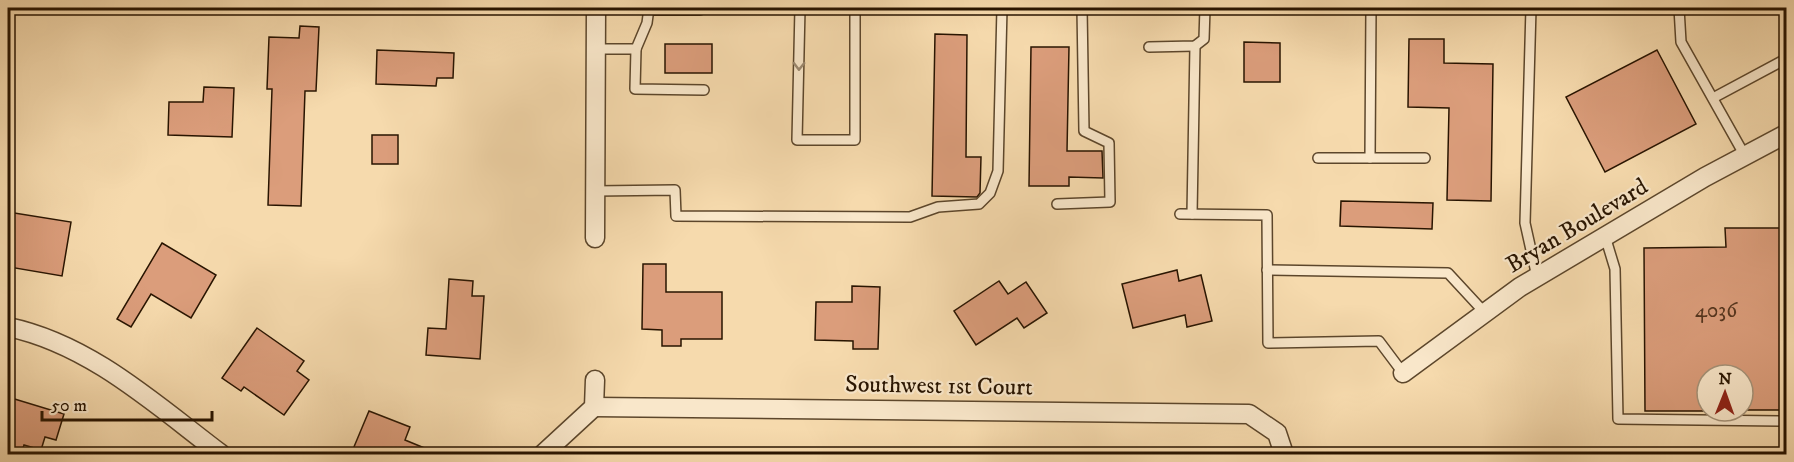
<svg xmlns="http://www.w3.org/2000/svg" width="1794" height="462" font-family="'IM FELL DW Pica',serif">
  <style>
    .building { fill: #db9d7b; stroke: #281400; stroke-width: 1.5 }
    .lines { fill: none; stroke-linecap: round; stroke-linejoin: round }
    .lane-casing { stroke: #5c462b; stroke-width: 12 }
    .street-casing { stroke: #5c462b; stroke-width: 21 }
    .lane { stroke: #f9e7ca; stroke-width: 9 }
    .street { stroke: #f9e7ca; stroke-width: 18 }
    .oneway { stroke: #9b886f }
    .labels { text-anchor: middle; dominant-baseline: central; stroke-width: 4.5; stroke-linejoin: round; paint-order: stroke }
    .number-label { font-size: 21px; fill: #55361f }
    .street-label { font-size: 24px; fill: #281400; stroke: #f9e7ca }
  </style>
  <rect width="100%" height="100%" fill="#f6daad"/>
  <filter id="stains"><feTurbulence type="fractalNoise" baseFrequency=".00333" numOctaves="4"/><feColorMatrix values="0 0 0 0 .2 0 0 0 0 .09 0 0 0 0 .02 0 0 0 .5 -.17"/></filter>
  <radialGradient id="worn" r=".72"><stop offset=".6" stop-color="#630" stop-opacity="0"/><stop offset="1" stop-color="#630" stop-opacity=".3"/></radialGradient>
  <g class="building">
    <polygon points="300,26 319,27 316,91 305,91 301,206 268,205 272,89 267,89 269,37 299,38"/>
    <polygon points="935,34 967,35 966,157 981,157 980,193 977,197 932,196"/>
    <polygon points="1409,39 1444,39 1444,63 1493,64 1491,201 1447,200 1449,108 1408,107"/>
    <polygon points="1244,42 1280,43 1280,82 1244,82"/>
    <rect x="665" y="44" width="47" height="29"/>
    <polygon points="1031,47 1069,47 1067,151 1102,151 1103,178 1069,177 1069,186 1029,186"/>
    <polygon points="377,50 454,53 453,78 437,78 436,86 376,84"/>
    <polygon points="1657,50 1696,124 1605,172 1566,97"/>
    <polygon points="204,87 234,88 232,137 168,135 169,102 203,102"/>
    <rect x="372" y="135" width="26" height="29"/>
    <polygon points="1341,201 1433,203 1432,229 1340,226"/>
    <polygon points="8,212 71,222 62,276 9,267 11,256 8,256"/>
    <polygon points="1725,228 1786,228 1786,410 1743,410 1743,375 1707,375 1707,411 1645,411 1644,248 1726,247"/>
    <polygon points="162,243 216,275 191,318 151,294 131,327 117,319"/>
    <polygon points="643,264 666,264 666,292 722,292 722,339 681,339 681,346 662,346 662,330 642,329"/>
    <polygon points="1177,270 1179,281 1201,275 1212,321 1187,327 1185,315 1133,328 1122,284"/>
    <polygon points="449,279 473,281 472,296 484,296 480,359 426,355 428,328 446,329"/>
    <polygon points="999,281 1008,294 1026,282 1047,313 1024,328 1017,318 976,345 954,311"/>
    <polygon points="852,286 880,287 878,349 853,349 853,341 815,340 816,302 852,302"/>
    <polygon points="257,328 304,361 297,371 309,380 284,415 244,387 241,391 222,378"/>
    <polygon points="8,397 64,414 56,440 45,437 41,450 24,445 21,454 8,454"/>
    <polygon points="369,411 410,427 405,440 439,454 351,454"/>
  </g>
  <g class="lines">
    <g class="lane-casing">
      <g id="lane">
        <polyline points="800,8 797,140 855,140 855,8"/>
        <polyline points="1371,8 1370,158 1425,158"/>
        <polyline points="1531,8 1525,223 1537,277"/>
        <polyline points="1679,8 1681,42 1745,156"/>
        <polyline points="648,10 700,10 700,8"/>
        <polyline points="1149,47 1195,46 1204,39 1205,8"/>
        <polyline points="596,49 636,49 647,23 649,8"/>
        <polyline points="636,49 635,89 704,90"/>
        <polyline points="1713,98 1784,60"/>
        <polyline points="1318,158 1370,158"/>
        <polyline points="595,191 675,190 676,216 910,217 938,207 979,204 990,193 998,171 1002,8"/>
        <polyline points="1057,204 1110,202 1109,143 1084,131 1082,8"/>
        <polyline points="1180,214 1267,215 1268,343 1379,341 1403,373"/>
        <polyline points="1192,214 1195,46"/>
        <polyline points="1605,236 1615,269 1618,419 1786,421"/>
        <polyline points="1267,270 1448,273 1485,313"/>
      </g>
    </g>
    <g class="street-casing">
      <g id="street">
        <polyline points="595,238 596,8"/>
        <path d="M8 327C90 344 156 405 221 454"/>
        <polyline points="1403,373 1520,287 1705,177 1786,134"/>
        <polyline points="594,407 1249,414 1277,433 1284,454"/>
        <polyline points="543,454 594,407 595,380"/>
      </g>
    </g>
    <use href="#lane" class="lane"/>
    <use href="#street" class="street"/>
  </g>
  <defs><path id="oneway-chevron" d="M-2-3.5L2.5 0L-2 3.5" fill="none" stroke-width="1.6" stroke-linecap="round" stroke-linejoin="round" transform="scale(1.5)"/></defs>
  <use class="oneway" href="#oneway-chevron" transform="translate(799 66) rotate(91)"/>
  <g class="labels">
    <g class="number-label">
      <text x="1716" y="311">4036</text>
    </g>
    <g class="street-label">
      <text transform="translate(1577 226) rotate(-31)">Bryan Boulevard</text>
      <text transform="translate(939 386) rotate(1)">Southwest 1st Court</text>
    </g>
  </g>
  <rect width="1794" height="462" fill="none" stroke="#f6daad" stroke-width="30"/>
  <rect x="9" y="9" width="1776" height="444" fill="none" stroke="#281400" stroke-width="3"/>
  <rect x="15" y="15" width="1764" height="432" fill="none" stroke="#281400" stroke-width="1.5"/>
  <g transform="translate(1725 393) rotate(1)"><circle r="28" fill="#f9e7ca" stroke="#a59379" stroke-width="1.5"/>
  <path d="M0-4.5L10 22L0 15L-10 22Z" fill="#8f2418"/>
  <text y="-9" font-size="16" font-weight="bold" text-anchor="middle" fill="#281400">N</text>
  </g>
  <path d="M42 411v9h170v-9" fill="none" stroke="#281400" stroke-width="3"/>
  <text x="51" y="411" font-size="18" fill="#281400" stroke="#f9e7ca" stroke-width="4.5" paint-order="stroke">50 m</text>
  <rect width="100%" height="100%" filter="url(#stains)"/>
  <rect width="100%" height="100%" fill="url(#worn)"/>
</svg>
